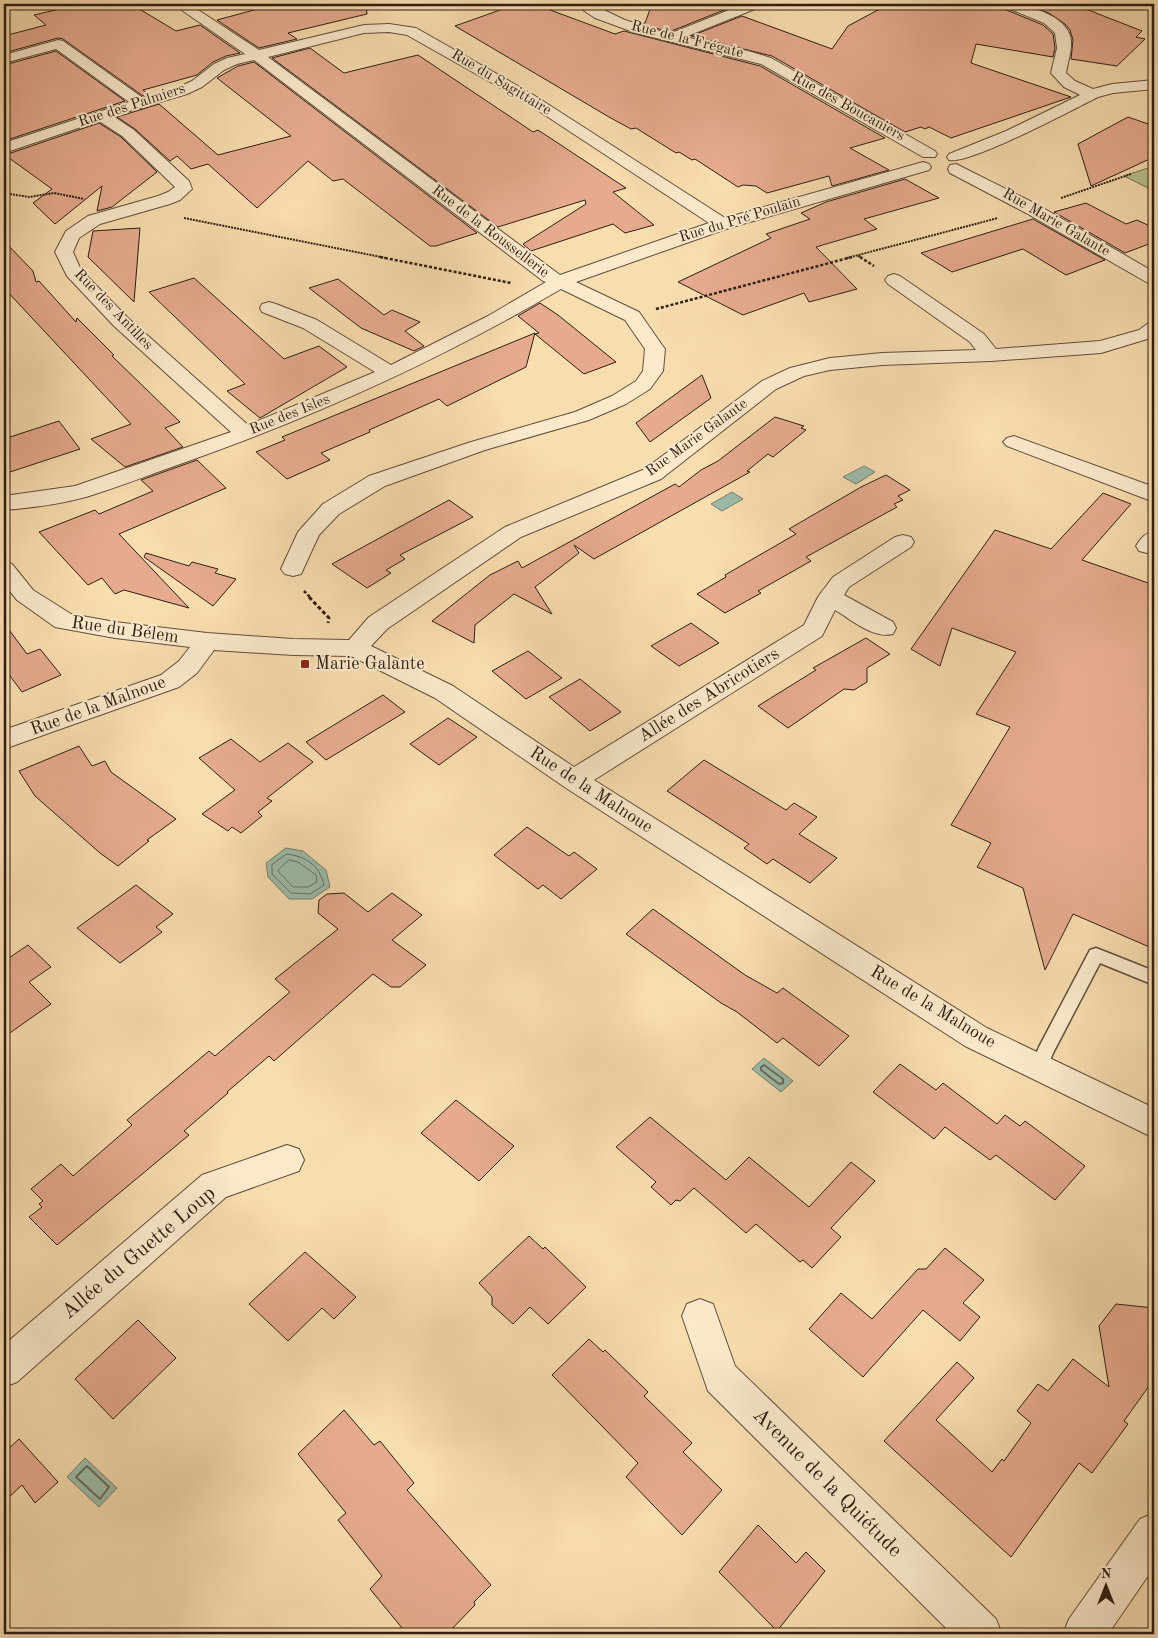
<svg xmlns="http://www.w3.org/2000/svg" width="1158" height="1638" font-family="'Old Standard TT',serif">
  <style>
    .green { fill: #bac28d; stroke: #747051 }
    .water { fill: #9dbca9; stroke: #707d6e }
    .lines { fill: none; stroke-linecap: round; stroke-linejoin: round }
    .shore-far1 { stroke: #656d5f; stroke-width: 1 }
    .shore { stroke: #656d5f; stroke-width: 2 }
    .building { fill: #e6ab8f; stroke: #2d1e15 }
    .lane-casing { stroke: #604e3c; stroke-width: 3 }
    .street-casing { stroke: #604e3c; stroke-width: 2 }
    .path-far2 { stroke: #2d1e15; stroke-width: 2; stroke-dasharray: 2 1; stroke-linecap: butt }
    .path-far1 { stroke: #2d1e15; stroke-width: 2.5; stroke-dasharray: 3 2; stroke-linecap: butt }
    .path { stroke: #2d1e15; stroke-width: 3; stroke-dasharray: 4 2.5; stroke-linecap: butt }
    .lane { fill: #fae9cb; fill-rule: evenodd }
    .street { fill: #fae9cb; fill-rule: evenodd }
    .poi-dot { fill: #8f2418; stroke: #fae9cb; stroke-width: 2 }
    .labels { text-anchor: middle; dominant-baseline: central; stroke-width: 4; stroke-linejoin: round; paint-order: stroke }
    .far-street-label { font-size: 15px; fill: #2d1e15; stroke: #fae9cb }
    .street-label { font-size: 18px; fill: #2d1e15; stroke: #fae9cb }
    .poi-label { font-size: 18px; fill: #2d1e15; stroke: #fae9cb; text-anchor: start }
    .near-street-label { font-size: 21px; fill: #2d1e15; stroke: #fae9cb }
  </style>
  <rect width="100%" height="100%" fill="#f8ddaf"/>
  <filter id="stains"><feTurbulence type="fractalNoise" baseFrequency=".004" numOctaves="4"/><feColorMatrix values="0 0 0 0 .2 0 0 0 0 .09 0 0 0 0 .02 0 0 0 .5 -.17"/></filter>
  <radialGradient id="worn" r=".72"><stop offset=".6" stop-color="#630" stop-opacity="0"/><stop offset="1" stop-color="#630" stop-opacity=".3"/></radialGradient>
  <polygon class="green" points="1154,166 1154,191 1124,176"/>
  <g class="water">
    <polygon points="864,466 875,472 856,484 843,477"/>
    <polygon points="732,492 743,499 722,511 711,504"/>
    <polygon points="286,848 303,851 326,870 330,887 312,899 289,899 268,877 266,863"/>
    <polygon points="764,1058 793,1081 781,1092 752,1069"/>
    <polygon points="85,1458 117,1488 99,1507 67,1477"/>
  </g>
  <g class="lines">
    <g class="shore-far1">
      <path d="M287 854C307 857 319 865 324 885L310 894 291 893 272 874V865Z"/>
      <polygon points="289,860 298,862 316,875 317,882 308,887 293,887 278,871"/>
    </g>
    <g class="shore">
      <polygon points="764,1065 783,1079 783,1083 779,1084 761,1070 761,1067"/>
      <polygon points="87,1466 109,1487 100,1499 76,1477"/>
    </g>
  </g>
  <g class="building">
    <polygon points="81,4 131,4 176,31 200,25 240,53 226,56 213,62 197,75 143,90 148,94 143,96 63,39 58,38 4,53 4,36 46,25 34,15"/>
    <polygon points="276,4 366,4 367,14 288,33 297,39 259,48 217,20"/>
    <polygon points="517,4 534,4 615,34 624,31 760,66 885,138 850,148 889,170 832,186 829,176 767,193 756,186 743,185 738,187 695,159 692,160 679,152 676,153 636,128 631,129 609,117 455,26"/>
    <polygon points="652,4 671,4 683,8 694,4 708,4 724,10 669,32 642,24 645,23"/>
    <polygon points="889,4 1001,4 1004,9 1043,25 1053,34 1055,48 1053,57 976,44 971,63 1071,97 951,138 929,127 925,129 921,127 905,132 772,56 691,36 742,16 832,49 848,26"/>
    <polygon points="1022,4 1073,4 1142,31 1136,37 1145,39 1117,66 1071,59 1073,40 1070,30 1065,24 1049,13"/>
    <polygon points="310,48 344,73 418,55 533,132 538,130 626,188 613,192 654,225 625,233 613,224 531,251 523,244 586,204 585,200 498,227 272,58"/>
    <polygon points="56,51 125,101 4,141 4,65"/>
    <polygon points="254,62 477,233 436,246 430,246 343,179 333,181 308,161 257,208 208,164 191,169 177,156 170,161 135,129 117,117 159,104 218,155 291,136 217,78 238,66"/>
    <polygon points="1128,117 1154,126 1154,157 1091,186 1078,144"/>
    <polygon points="99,123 121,137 157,172 112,207 97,211 102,186 55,224 33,203 52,189 5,155"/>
    <polygon points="905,179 939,198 864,219 877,229 816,247 857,289 809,302 804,293 743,315 678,282 771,238 766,234 810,219 801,213 826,202"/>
    <polygon points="1086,203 1126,224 1137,220 1154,228 1154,242 1125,253 1054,212"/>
    <polygon points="1033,219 1105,260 1066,275 1023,249 952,272 921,253"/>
    <polygon points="140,228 134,302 88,257 93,231"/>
    <polygon points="4,241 33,271 36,282 39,281 76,322 77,318 114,355 112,356 180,422 165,428 183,447 125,467 91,439 131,424 4,288"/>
    <polygon points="194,278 284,359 319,346 347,367 260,418 227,391 245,384 149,292"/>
    <polygon points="338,279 384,315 392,310 420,322 405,331 424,346 414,351 361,328 309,288"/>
    <polygon points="540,303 558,315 616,362 584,374 535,334 539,333 518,316"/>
    <polygon points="535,333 526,367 447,406 439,399 369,430 370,432 321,453 330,460 287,479 256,452 285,440 282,437"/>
    <polygon points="702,375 711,398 650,442 636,423"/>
    <polygon points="775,417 804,426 801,428 806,430 773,457 768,454 747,471 750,472 594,559 574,545 579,553 535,587 552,614 514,594 475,625 474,643 432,621 490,575 518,561 522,568 675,484 679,487 701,470 718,461"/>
    <polygon points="59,421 80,449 4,474 4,439"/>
    <polygon points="197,460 226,488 119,534 189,608 124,590 115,594 102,578 88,585 39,532 95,510 99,514 153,491 141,480"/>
    <polygon points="886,475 910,490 898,496 903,500 894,504 897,507 806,557 811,561 758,591 761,593 725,613 697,594 726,577 725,575 796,534 789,529 861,487"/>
    <polygon points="1103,493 1131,504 1082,560 1154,585 1154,949 1073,914 1045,970 1023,888 977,867 991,843 951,825 1010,727 976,714 1016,652 952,628 940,666 911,649 995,530 1051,549"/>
    <polygon points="449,500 473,517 400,555 405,559 386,570 391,573 367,588 332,564"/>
    <polygon points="146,553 189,566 192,562 218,569 215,573 236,579 213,606 144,557"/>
    <polygon points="4,623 27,654 40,649 61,675 22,692 4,668"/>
    <polygon points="691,623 719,643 679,666 651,646"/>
    <polygon points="866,638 890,654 867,668 867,682 854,690 844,689 788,728 758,706 816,670 813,668"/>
    <polygon points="528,651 562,678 526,699 492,671"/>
    <polygon points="580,679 621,712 590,731 549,697"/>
    <polygon points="383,695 405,712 326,760 306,742"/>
    <polygon points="448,718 477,737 439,765 410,744"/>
    <polygon points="231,739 260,762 288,743 313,762 267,798 272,801 258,812 262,816 241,833 232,827 228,831 202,814 235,790 199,758"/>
    <polygon points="79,746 92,766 105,761 111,772 176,819 147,840 149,841 118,866 100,853 35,796 19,771"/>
    <polygon points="704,760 786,810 794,803 817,817 799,834 837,858 810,883 773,859 767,864 744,848 749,844 667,791"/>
    <polygon points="527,827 569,856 574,852 597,869 561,899 543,885 538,889 494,855"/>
    <polygon points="136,885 173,914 156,927 162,932 120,963 77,928"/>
    <polygon points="344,893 368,912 392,893 422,915 392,940 426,965 400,987 391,987 373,974 274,1061 269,1056 227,1092 228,1093 184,1131 189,1135 57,1245 29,1217 42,1207 39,1204 43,1201 31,1189 61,1164 73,1176 132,1125 127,1120 209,1051 215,1056 290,992 275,979 338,929 318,913 319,900 327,894"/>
    <polygon points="653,909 745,975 777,993 783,988 849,1036 819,1066 783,1038 777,1043 737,1012 721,1003 626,934"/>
    <polygon points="28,945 51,967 29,982 51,1004 4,1037 4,957 6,960"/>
    <polygon points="900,1064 936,1090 943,1083 997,1124 1005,1115 1020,1126 1025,1121 1085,1166 1055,1200 996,1155 990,1160 945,1127 934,1139 873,1092"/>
    <polygon points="456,1100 514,1146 479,1181 421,1133"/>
    <polygon points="650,1117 726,1180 749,1157 809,1207 851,1162 875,1181 831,1228 841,1237 812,1268 803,1260 800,1262 756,1224 746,1233 694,1188 680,1201 676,1200 671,1205 651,1187 656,1182 616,1147"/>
    <polygon points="529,1236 543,1249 545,1247 586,1287 548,1324 530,1307 513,1324 492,1305 492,1297 479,1283"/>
    <polygon points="945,1248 984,1280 963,1303 980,1317 960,1341 923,1310 863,1377 809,1329 841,1293 872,1319 918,1269 926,1269"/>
    <polygon points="305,1252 356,1297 334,1319 322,1308 288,1341 249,1304"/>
    <polygon points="1116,1304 1154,1308 1154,1379 1124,1421 1128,1424 1092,1473 1079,1463 1011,1557 884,1441 957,1362 974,1378 936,1420 992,1472 1002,1459 1004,1461 1031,1423 1017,1411 1038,1384 1048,1391 1073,1359 1109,1387 1099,1326"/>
    <polygon points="138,1320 176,1358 113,1419 75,1379"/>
    <polygon points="589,1339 603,1352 605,1350 648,1392 644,1396 692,1443 683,1452 722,1490 682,1535 626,1477 638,1463 552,1375"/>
    <polygon points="344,1410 374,1445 380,1441 414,1483 407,1490 491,1585 474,1602 475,1605 447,1634 407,1634 370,1589 382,1576 338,1520 346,1513 298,1454"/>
    <polygon points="19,1439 58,1482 35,1503 22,1485 4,1502 4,1453"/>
    <polygon points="758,1525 796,1563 806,1552 825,1571 777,1631 719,1572"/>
  </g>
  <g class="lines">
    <g class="lane-casing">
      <polygon id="lane" points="1096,948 1154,971 1154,985 1100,963 1053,1053 1046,1071 1040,1073 1034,1071 1031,1066 1039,1047 1090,950"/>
    </g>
    <g class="street-casing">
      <g id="street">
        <path d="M173 4H189L259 50 364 25 389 24 416 28 532 94 725 218 923 162 929 164 931 167 929 170 729 228 576 282 639 312 662 345 665 349 663 371 650 389 626 404 589 420 485 450 385 486 339 514 319 535 301 574 293 576 285 574 281 569 298 532 323 504 369 476 471 442 575 412 612 396 636 381 643 371 645 349 625 320 561 289C440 360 314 417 183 463 151 474 119 487 86 497 60 504 31 508 4 510V496L75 486 231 432 114 326 67 276 55 252 66 231 88 216 158 196 168 192 175 187 122 136 99 121 4 153V143L129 102 56 49 4 63V55L58 40 63 41 143 98 177 88 192 81 214 64 227 58 245 54ZM389 32 407 35 522 100 709 223 560 275 268 57 364 33ZM254 60 543 281 546 282 488 316 391 365 317 320 276 304 269 302 262 304 260 308 262 312 303 328 375 372 248 425 128 318 81 270 73 252 79 238 100 224 170 204 180 200 192 189 189 181 134 130 113 116 187 94 202 87 224 70 237 64Z"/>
        <polygon points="574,4 591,4 625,20 669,34 744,4 762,4 760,7 685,37 748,51 771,58 935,151 937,154 935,157 923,157 761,64 636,33 595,18"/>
        <path d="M1003 4C1022 3 1059 13 1068 31 1075 43 1068 60 1066 73L1075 81 1093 89 1112 84 1154 80V89L1113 93 1098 97C1074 109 969 165 949 160L947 157 949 154 1006 131 1080 95 1064 87 1051 73 1057 48 1055 33 1044 23 1005 7Z"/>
        <polygon points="956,164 1038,205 1154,272 1154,284 1148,283 1026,213 950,173 948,169 950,165"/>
        <path d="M894 274 900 276 984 334 996 349 1100 341 1139 330 1147 324 1154 322V337L1101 353 991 361 882 365 830 370 804 376 776 389 661 479 521 537 387 629 371 646 453 686 574 767 804 625 818 597 833 577 895 537 903 535 911 537 914 542 911 547 849 587 844 595 893 622 896 628 893 634C873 639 852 620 835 610L822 636 594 780 987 1028 1154 1108V1138L965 1046 566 788 435 698 351 656 293 655 214 650 197 673 179 687 4 749V730L161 675 179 661 190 647 115 638 55 627 17 600 4 584V562L12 564 33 590 71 614 115 622 207 633 293 639 349 640 369 617 505 527 645 469 762 381 790 368 830 358 882 353 976 350 970 342 888 284 885 280 888 276Z"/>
        <polygon points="1014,436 1154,487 1154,502 1007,446 1003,442 1007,438"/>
        <path d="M1154 531V551L1147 553 1139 551 1136 546C1141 538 1145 533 1154 531Z"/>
        <polygon points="287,1145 299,1149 304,1160 299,1171 226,1197 17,1382 4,1387 4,1345 202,1175"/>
        <polygon points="700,1299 713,1304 735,1366 996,1619 1002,1634 952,1634 708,1391 682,1316 687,1304"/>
        <polygon points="1154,1513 1154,1567 1108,1634 1063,1634 1069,1619 1140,1519"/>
      </g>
    </g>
    <g class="path-far2">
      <polyline points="4,193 29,197 54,193 84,199"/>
      <polyline points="1061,198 1131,174"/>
      <polyline points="184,218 386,258"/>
      <polyline points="858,256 862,258"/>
      <polyline points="847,258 998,218"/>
    </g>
    <g class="path-far1">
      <polyline points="380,257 511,283"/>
      <polyline points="860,257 874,266"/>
      <polyline points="656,309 852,257"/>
      <polyline points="304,591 311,598"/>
    </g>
    <polyline class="path" points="309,597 329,618 328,623"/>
    <use href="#lane" class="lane"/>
    <use href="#street" class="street"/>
  </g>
  <rect class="poi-dot" x="300" y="659" width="10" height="10" rx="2.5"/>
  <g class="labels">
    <g class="far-street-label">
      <text transform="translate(687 40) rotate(14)">Rue de la Frégate</text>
      <text transform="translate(501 83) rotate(31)">Rue du Sagittaire</text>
      <text transform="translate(132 106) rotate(-18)">Rue des Palmiers</text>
      <text transform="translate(848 107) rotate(29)">Rue des Boucaniers</text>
      <text transform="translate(740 220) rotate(-17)">Rue du Pré Poulain</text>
      <text transform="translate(1056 223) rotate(30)">Rue Marie Galante</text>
      <text transform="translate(490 232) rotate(37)">Rue de la Roussellerie</text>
      <text transform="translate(113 310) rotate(46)">Rue des Antilles</text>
      <text transform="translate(290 415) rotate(-22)">Rue des Isles</text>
      <text transform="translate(697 438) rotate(-36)">Rue Marie Galante</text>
    </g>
    <g class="street-label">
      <text transform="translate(125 630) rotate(8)">Rue du Bélem</text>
      <text transform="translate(709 695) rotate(-32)">Allée des Abricotiers</text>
      <text transform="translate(98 706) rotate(-20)">Rue de la Malnoue</text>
      <text transform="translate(591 790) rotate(33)">Rue de la Malnoue</text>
      <text transform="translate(933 1007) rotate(31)">Rue de la Malnoue</text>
    </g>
    <g class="poi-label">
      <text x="315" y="664">Marie Galante</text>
    </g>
    <g class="near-street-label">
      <text transform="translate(139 1253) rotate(-40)">Allée du Guette Loup</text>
      <text transform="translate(827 1483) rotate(45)">Avenue de la Quiétude</text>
    </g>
  </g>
  <rect width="1158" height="1638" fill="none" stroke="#f8ddaf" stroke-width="20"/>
  <rect x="5" y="5" width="1148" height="1628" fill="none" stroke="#2d1e15" stroke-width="2.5"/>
  <rect x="10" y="10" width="1138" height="1618" fill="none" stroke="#2d1e15"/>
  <g transform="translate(1106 1586)" stroke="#fae9cb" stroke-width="4" paint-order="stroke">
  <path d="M0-4L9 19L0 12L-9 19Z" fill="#2d1e15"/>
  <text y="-8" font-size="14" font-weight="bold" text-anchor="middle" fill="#2d1e15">N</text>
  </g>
  <rect width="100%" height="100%" filter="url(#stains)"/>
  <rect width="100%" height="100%" fill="url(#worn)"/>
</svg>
